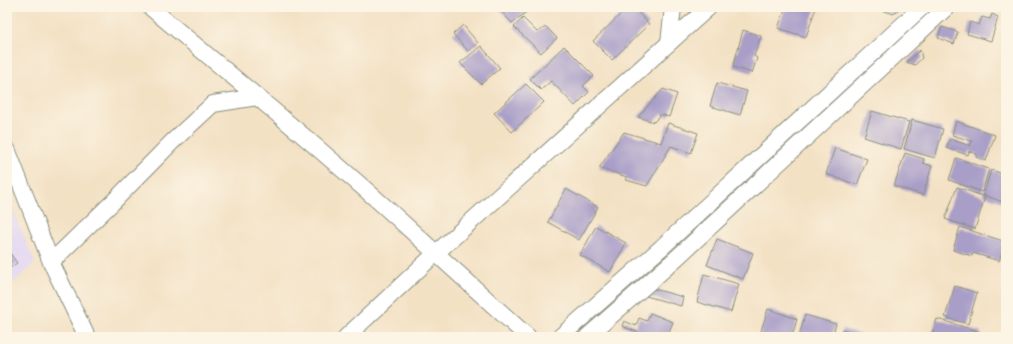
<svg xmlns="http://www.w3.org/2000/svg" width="1013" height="344" font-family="'Gentium Book Plus',serif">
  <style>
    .built { fill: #e0d4f4 }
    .building { fill: #a99ec8 }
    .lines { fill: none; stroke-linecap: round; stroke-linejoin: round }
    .minor-casing { stroke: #898f7c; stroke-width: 18 }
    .minor { stroke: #fff; stroke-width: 16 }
  </style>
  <rect width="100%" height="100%" fill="#fcf5e5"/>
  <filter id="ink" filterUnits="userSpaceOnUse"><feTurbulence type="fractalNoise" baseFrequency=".025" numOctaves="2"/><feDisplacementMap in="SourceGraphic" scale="8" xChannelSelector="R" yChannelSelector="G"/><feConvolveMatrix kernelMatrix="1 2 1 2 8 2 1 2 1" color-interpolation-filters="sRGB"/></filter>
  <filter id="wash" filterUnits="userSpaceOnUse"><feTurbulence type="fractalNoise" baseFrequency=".012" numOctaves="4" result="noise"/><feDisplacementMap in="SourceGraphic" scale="16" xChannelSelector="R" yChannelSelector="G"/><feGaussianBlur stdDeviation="0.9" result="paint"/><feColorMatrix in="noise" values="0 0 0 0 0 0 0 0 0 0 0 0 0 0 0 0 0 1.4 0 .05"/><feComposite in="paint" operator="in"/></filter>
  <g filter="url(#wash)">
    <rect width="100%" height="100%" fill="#f3e1c4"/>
    <polygon class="built" points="7,197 35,263 7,288"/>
    <g id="blocks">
      <g class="building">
        <polygon points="504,7 533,7 512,23 500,10"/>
        <polygon points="628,7 633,7 649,24 612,60 593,41"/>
        <polygon points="786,7 816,7 806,37 778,28"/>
        <polygon points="872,7 901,7 894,14"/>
        <polygon points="992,14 998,17 991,41 967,34 970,22 979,25 982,17 990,19"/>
        <polygon points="523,18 537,32 546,27 557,38 541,53 514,27"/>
        <polygon points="463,25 478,43 468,51 453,34"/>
        <polygon points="942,27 958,32 954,44 938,38"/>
        <polygon points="743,30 761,36 754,56 757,58 752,73 733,67"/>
        <polygon points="481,46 500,68 481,84 460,63"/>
        <polygon points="564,46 594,76 583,86 589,92 575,106 551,81 541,90 530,79"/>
        <polygon points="920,50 922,58 915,65 907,62"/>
        <polygon points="717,83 747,91 740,115 710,106"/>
        <polygon points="526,84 544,102 512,132 494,113"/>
        <polygon points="663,89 677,94 669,117 661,114 654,122 638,117"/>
        <polygon points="872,111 909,122 901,149 864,137"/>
        <polygon points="912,120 943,129 935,158 904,149"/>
        <polygon points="956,121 995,135 986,161 976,157 977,154 969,151 968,155 946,148 950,139 970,146 972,141 952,135"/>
        <polygon points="668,123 698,133 691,153 671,146 647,186 626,180 627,177 599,168 624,132 661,143"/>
        <polygon points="835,148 867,159 857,185 826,174"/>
        <polygon points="905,153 924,159 923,163 932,166 923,195 894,186"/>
        <polygon points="956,158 989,169 982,192 949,180"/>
        <polygon points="991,170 1006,175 1006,203 983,195"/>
        <polygon points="957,187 985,197 975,229 945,219"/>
        <polygon points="566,189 598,207 579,240 548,222"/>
        <polygon points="596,226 626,243 610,272 580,255"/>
        <polygon points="960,227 1006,242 999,261 973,253 972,256 953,250"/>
        <polygon points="717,239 753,253 743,279 707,265"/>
        <polygon points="7,249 17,263 7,270"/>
        <polygon points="704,274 739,284 731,312 697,302"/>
        <polygon points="955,286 977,293 968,324 945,317"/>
        <polygon points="654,289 683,297 681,306 646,296"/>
        <polygon points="768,309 797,319 792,337 759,337"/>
        <polygon points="650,313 673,322 667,337 649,337 622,326 624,321 636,326 639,318 647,321"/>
        <polygon points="805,315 836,324 832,337 799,337"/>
        <polygon points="937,319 981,332 980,337 931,337"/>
        <polygon points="843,329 869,337 840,337"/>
      </g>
    </g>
  </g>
  <g filter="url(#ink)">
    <use href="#blocks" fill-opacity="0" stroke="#898f7c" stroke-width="1"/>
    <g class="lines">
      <g class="minor-casing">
        <g id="minor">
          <path d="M150 7C235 79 323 150 405 225 446 262 487 300 528 337"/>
          <polyline points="669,43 673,7"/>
          <polyline points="7,149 51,262 87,337"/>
          <polyline points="51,262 114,201 173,141 213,104 257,97"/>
          <polyline points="346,337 435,254 709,7"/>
          <polyline points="560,337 661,248 922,7"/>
          <polyline points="587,337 670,264 947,7"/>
        </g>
      </g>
      <use href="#minor" class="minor"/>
    </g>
  </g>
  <rect width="1013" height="344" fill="none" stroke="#fcf5e5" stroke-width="24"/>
</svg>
